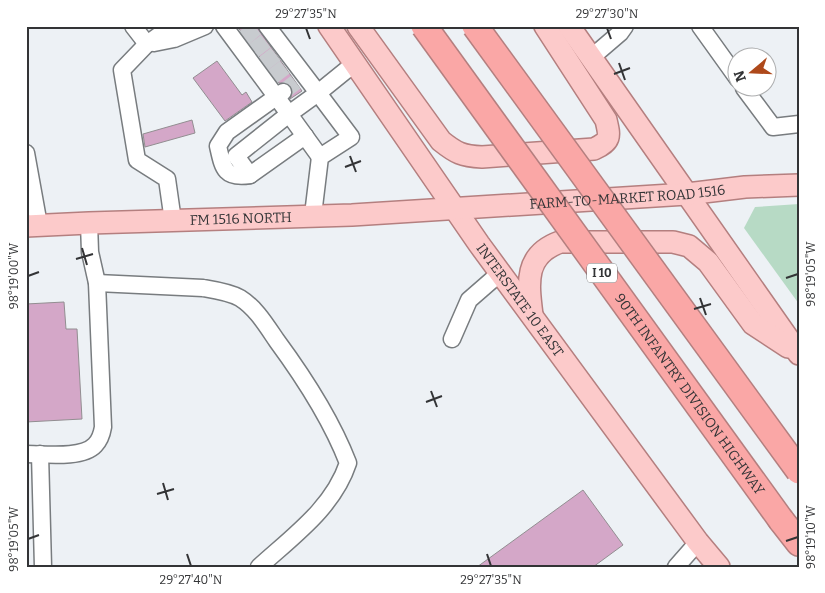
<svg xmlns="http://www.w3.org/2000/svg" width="825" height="593" font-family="Bitter,serif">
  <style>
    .green { fill: #b7dac5 }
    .building { fill: #d4a7c8; stroke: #928e91 }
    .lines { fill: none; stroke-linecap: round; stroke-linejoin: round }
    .minor-tunnel { stroke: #c8cbcf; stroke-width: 16; stroke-dasharray: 16 8; stroke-linecap: butt }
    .minor-casing { stroke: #787c7f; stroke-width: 19 }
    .major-casing { stroke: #b47f7f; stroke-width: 24 }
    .highway-casing { stroke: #b47f7f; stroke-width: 28 }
    .minor { stroke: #fff; stroke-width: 16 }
    .major { stroke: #fccaca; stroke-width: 21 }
    .highway { stroke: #faa7a6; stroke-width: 25 }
    .highway-bridge-casing { stroke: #b47f7f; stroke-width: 28; stroke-linecap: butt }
    .highway-bridge { stroke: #faa7a6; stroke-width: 25 }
    .ticks { fill: none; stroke: #333436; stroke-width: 2 }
    .labels { text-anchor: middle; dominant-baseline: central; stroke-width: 4; stroke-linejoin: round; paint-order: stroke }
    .shield { fill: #fff; stroke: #707172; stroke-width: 1 }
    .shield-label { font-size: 12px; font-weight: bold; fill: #333436 }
    .street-label { font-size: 14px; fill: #333436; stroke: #fff }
    .neatline { fill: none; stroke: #333436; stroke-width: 2 }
    .ticks-label { font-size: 12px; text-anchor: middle; fill: #333436 }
  </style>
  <rect width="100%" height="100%" fill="#edf1f5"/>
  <polygon class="green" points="799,204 799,304 744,228 755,207"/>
  <g class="building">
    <polygon points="237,26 256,26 302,91 290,99 293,92 291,86 287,83 279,83"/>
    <polygon points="217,61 242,95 246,92 252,102 225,121 193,78"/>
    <polygon points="192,120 195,133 145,147 143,134"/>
    <polygon points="64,302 66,329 77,329 82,419 26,422 26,304"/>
    <polygon points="583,490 623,545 593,567 477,567"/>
  </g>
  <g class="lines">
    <g class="minor-tunnel">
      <polyline points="244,38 256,28"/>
      <polyline points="253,51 266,41"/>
      <polyline points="263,64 276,54"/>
      <polyline points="272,77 285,67"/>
      <polyline points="283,92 296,82"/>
    </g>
    <g class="minor-casing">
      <g id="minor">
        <polyline points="133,26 147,44"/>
        <polyline points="172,26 147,44 122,70 137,160 167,179 173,221"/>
        <polyline points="224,26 289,114 236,156 250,175 305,136"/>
        <polyline points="267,26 318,93 289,114 320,157"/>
        <polyline points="700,26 738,79"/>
        <polyline points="154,43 174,39 205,26"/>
        <polyline points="592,57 620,33 625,26"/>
        <polyline points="744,88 773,127 799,124"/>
        <polyline points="26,153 39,225"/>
        <path d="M250 175C224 179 223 168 218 146L227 132 283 92"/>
        <polyline points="313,215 320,157 351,137 318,93 355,63"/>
        <path d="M97 283 203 288C215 290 229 292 240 298 256 308 266 325 277 341 305 379 331 419 348 463 333 508 293 536 259 567"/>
        <polyline points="452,339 469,300 500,273"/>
        <path d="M26 454C44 454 82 459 95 445 99 441 102 433 103 427L97 283 90 252 89 223"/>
        <polyline points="40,454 43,567"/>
        <polyline points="676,567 698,542"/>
      </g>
    </g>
    <g class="major-casing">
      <g id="major">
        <path id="s1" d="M329 26 479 244 698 542 719 567"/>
        <path d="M358 26 441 141C456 153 462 156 482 157L594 149C611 141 610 137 606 120L545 26"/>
        <polyline points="569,26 799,354"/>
        <path id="s2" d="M26 226 89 223 352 215 687 194 745 187 799 185"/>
        <path d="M532 315C528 283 524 255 560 242H673L689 246 708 262 753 324 788 347"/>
      </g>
    </g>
    <g class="highway-casing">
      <polyline id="highway" points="781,520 799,543"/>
    </g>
    <use href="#minor" class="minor"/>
    <use href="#major" class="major"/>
    <use href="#highway" class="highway"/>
    <g class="highway-bridge-casing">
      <g id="highway-bridge">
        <path id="s3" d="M424 26 781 520"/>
        <polyline points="475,26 799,471"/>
      </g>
    </g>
    <use href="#highway-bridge" class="highway-bridge"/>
  </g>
  <path class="ticks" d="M306 28 310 39M607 28 611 39M619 63 625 80M614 74 630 68M350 156 356 172M345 167 361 161M82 248 87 265M76 259 93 254M28 276 39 272M786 278 798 274M700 298 706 315M694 309 711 304M431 391 437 407M426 402 442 396M163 483 168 500M157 494 174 489M28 539 39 535M786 541 798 537M187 554 191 566M487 554 491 566"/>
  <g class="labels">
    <rect class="shield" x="587" y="263.5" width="30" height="19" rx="4"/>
    <g class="shield-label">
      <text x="602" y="273">I 10</text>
    </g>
    <g class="street-label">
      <text stroke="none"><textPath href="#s2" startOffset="602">FARM-TO-MARKET ROAD 1516</textPath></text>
      <text stroke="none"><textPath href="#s2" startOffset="215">FM 1516 NORTH</textPath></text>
      <text stroke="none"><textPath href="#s1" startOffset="334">INTERSTATE 10 EAST</textPath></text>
      <text stroke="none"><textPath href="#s3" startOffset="454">90TH INFANTRY DIVISION HIGHWAY</textPath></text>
    </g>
  </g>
  <rect width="825" height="593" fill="none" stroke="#ffffff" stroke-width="55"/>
  <g transform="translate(752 72) rotate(251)"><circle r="24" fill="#ffffff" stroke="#adaeaf"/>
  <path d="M0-4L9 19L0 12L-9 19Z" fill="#ae491b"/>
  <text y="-8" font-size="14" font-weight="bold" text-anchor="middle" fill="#333436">N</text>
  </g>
  <rect x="28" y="28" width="770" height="538" class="neatline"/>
  <g class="ticks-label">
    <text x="306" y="18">29°27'35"N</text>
    <text x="607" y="18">29°27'30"N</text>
    <text transform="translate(811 274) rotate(-90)" y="4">98°19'05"W</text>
    <text transform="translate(14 276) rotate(-90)" y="4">98°19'00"W</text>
    <text transform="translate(811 537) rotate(-90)" y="4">98°19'10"W</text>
    <text transform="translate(14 539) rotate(-90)" y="4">98°19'05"W</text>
    <text x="191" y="584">29°27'40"N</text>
    <text x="491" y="584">29°27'35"N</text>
  </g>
</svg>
